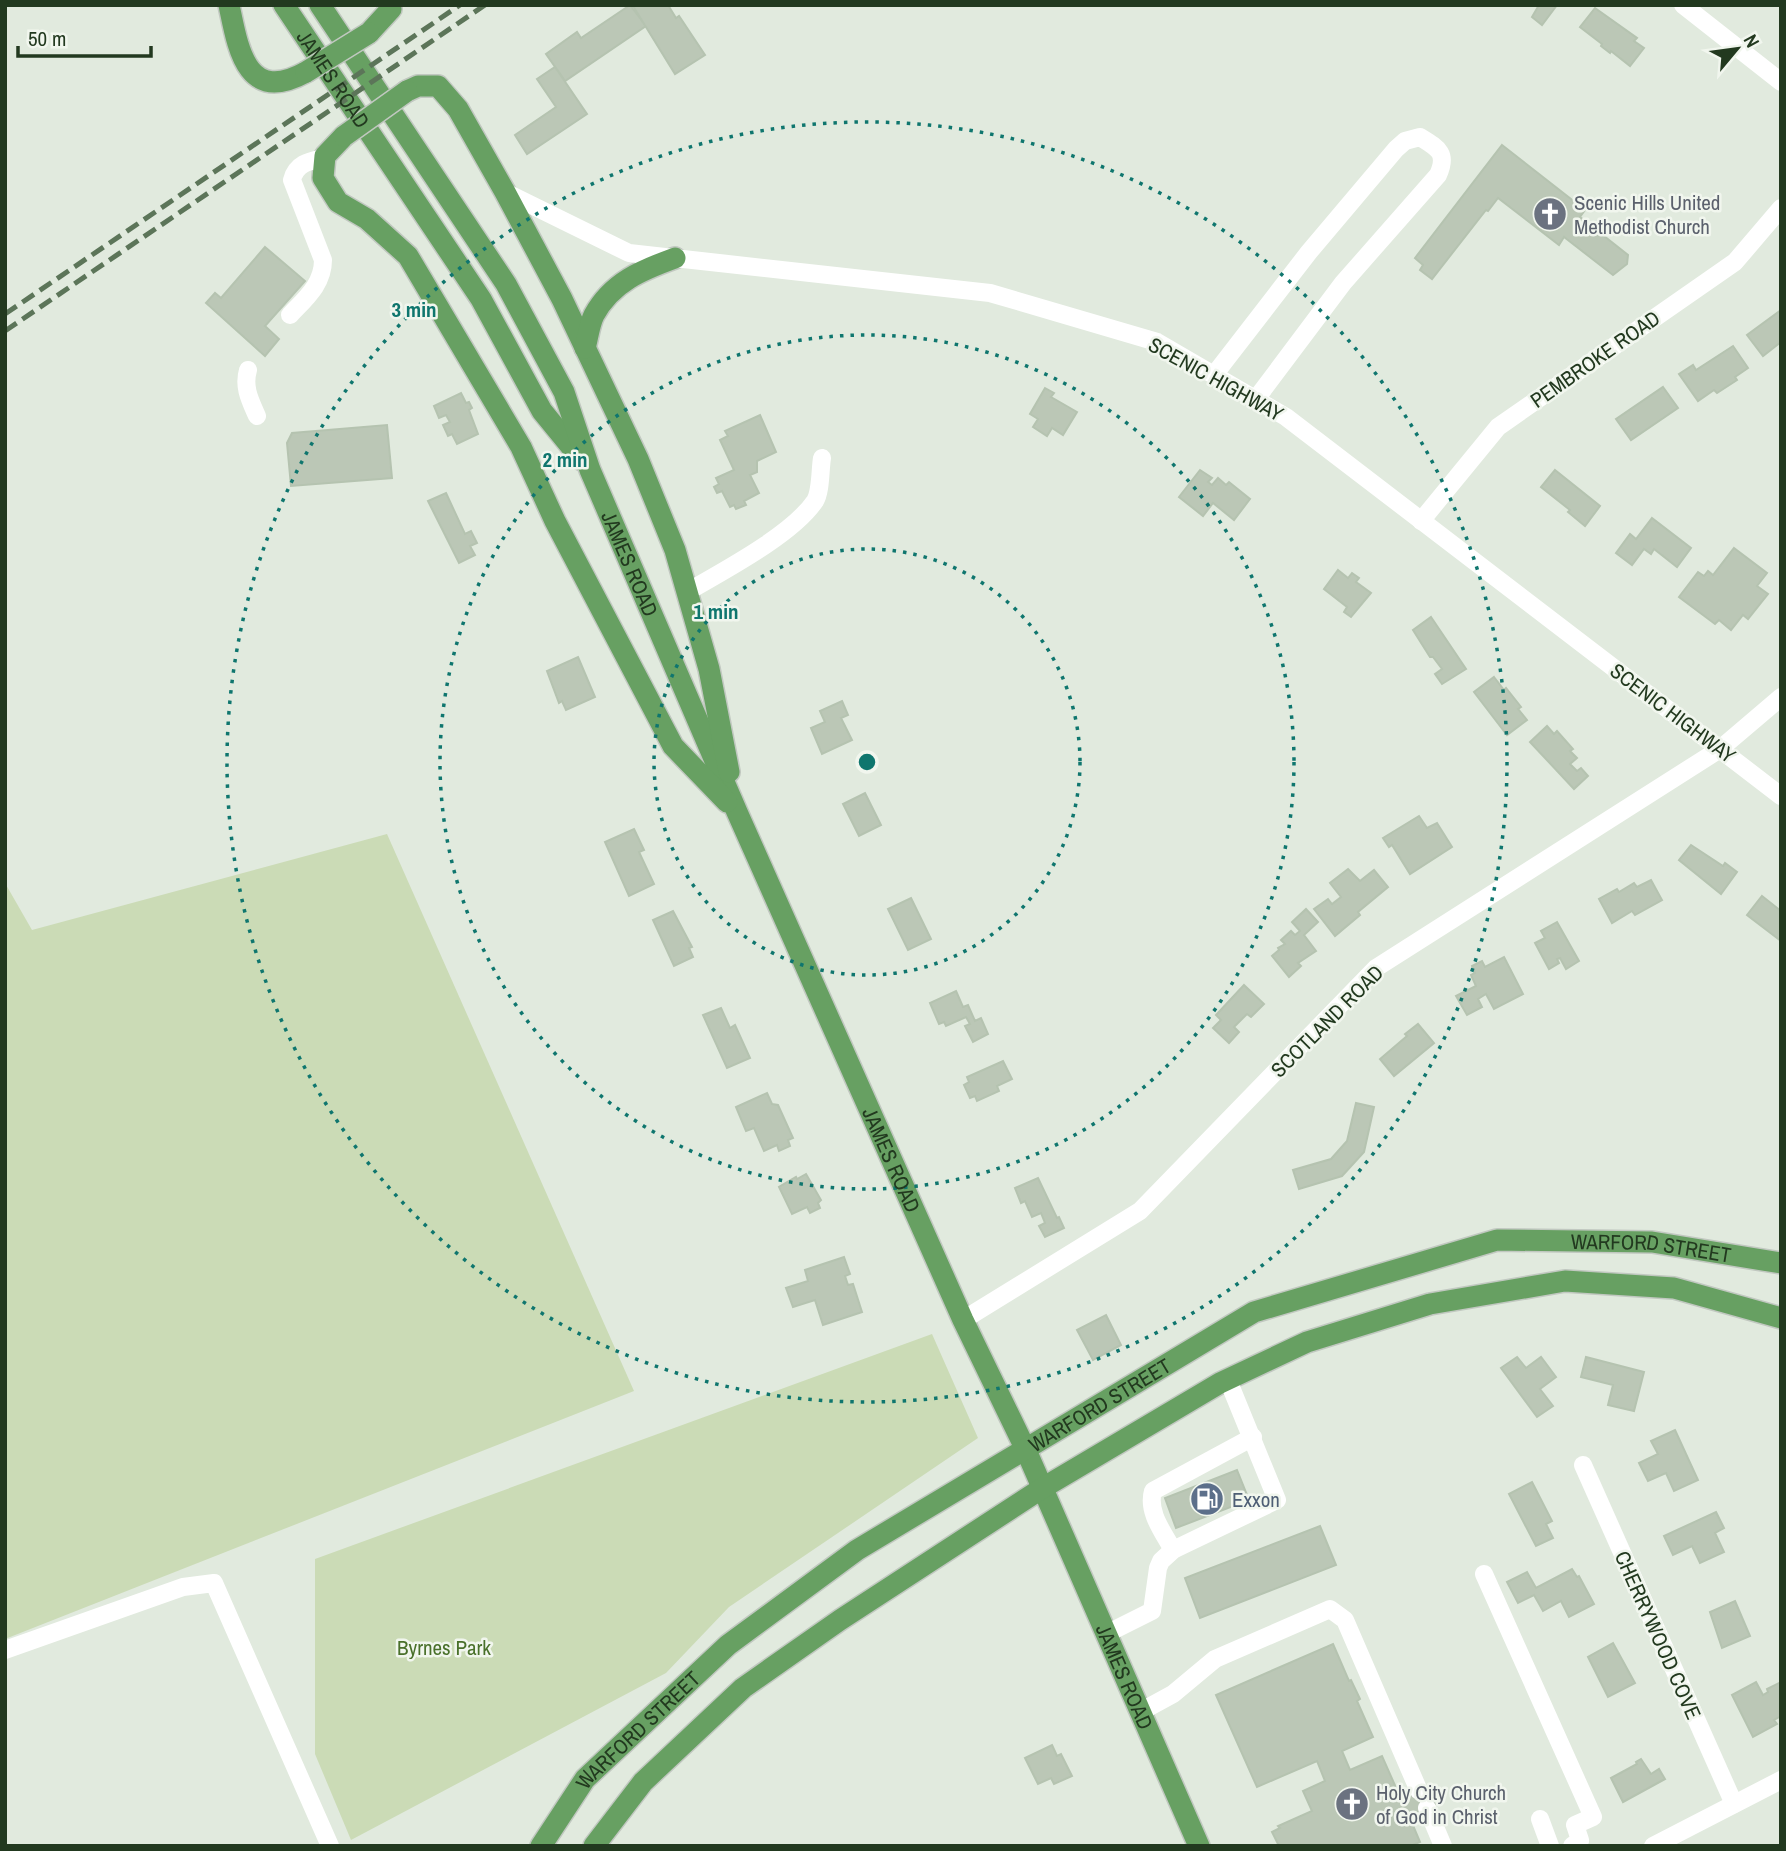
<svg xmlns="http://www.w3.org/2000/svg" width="1786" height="1851" font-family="'Archivo Narrow',sans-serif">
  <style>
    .green { fill: #cbdbb6 }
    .building { fill: #bbc7b6; stroke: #b5c3b0; stroke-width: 2 }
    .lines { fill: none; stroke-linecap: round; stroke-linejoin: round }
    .major-casing { stroke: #c1c8c0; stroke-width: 24 }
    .minor { stroke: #fff; stroke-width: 18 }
    .major { stroke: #67a062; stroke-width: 21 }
    .rail { stroke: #5c7559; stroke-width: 5; stroke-dasharray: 14 7; stroke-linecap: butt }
    .major-bridge-casing { stroke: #c1c8c0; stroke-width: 24; stroke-linecap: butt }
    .major-bridge { stroke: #67a062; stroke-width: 21 }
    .ring { fill: none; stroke: #0f766e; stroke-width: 3.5; stroke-dasharray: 3.5 7 }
    .labels { text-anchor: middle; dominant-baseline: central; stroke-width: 5; stroke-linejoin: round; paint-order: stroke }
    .street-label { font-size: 21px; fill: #22391f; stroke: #f1f6ee }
    .worship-label { font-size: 21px; fill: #5b616d; stroke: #f1f6ee; text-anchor: start }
    .service-label { font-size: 21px; fill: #4e5e75; stroke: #f1f6ee; text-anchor: start }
    .park-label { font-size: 21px; fill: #49702a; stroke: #f1f6ee }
    .centre { fill: #0f766e; stroke: #f1f6ee; stroke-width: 3.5 }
    .ring-label { font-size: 21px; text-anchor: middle; font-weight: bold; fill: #0f766e; stroke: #f1f6ee; stroke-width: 5; stroke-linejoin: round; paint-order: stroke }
  </style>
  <rect width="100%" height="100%" fill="#e1eade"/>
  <g class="green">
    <polygon points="387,834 634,1391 5,1639 5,883 32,930"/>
    <polygon points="932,1334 978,1438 729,1607 666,1673 351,1840 315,1754 315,1559"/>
  </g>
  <g class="building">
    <polygon points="630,5 646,26 565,81 546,54 577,32 581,38"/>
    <polygon points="668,5 676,18 679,16 705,55 675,74 633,6"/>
    <polygon points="1539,5 1557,5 1542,25 1532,17"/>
    <polygon points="1595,8 1637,38 1634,41 1644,48 1630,66 1611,51 1610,53 1601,46 1602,44 1580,27"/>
    <polygon points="555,67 587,114 527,154 515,135 556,107 537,79"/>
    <polygon points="1502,145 1585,210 1580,217 1628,255 1627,264 1613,275 1564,237 1559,245 1498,198 1488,211 1486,210 1432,279 1420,270 1423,265 1415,258"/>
    <polygon points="265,247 305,281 265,326 279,339 265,356 206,303 215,293 221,298"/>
    <polygon points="1781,310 1781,342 1763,356 1747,335"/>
    <polygon points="1733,346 1748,368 1735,377 1737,380 1717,393 1714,390 1698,401 1679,374 1693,365 1696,370"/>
    <polygon points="1663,387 1678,408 1631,440 1616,419"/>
    <polygon points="1045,388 1054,393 1051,397 1077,412 1063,435 1052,428 1047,436 1033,427 1038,419 1030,414"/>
    <polygon points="461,393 466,403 469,402 472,408 469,410 478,434 457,444 452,434 448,436 443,425 450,422 446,415 439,418 434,406"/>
    <polygon points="760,415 776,452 757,461 757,472 750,475 759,493 744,501 746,505 736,509 734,505 730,507 722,491 717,493 714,487 719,484 716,478 734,470 720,440 728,436 725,431"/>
    <polygon points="387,425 392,478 291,486 287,443 292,433"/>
    <polygon points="1200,470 1212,478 1208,482 1212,485 1218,478 1226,485 1229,482 1250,499 1234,520 1213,503 1203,516 1179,497"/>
    <polygon points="1555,470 1600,506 1585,526 1568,512 1570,510 1541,487"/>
    <polygon points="446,493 465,534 471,531 477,543 470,546 475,555 459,563 428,501"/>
    <polygon points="1652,518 1691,548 1677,567 1654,549 1651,554 1644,549 1632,565 1616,553 1630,534 1636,539"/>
    <polygon points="1734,548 1767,573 1757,586 1768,594 1748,619 1743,615 1731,630 1719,620 1715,624 1679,597 1698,572 1704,576 1708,571 1713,575"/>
    <polygon points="1338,570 1348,578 1352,573 1359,578 1356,582 1371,593 1351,617 1344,612 1347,607 1324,589"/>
    <polygon points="1431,617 1466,669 1442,684 1435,674 1442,669 1433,657 1430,657 1413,630"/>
    <polygon points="578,657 595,697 566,710 562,701 559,703 547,671"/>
    <polygon points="1494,677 1504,690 1506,688 1521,707 1518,709 1527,720 1507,735 1474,692"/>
    <polygon points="842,701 848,715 841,718 852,740 822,754 811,728 825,722 820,711"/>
    <polygon points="1547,726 1554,734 1557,731 1573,749 1570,751 1577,758 1570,764 1577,771 1581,768 1588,776 1574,789 1530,742"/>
    <polygon points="865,793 881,825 859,836 843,804"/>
    <polygon points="1419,816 1427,828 1437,823 1452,847 1410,874 1392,845 1389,847 1383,838"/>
    <polygon points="634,829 644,850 639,852 654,884 629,896 605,842"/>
    <polygon points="1691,845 1723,866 1725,863 1737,872 1721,894 1679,860"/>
    <polygon points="1348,869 1360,881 1374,870 1388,887 1358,912 1360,915 1335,936 1314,909 1328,899 1332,904 1341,897 1330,883"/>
    <polygon points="1651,880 1662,900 1635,915 1632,911 1612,923 1599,899 1617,889 1619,892 1634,883 1637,887"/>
    <polygon points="1762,896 1781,911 1781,941 1747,915"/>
    <polygon points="911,898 931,939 908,950 888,909"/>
    <polygon points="1306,909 1318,922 1304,935 1316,951 1298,963 1301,966 1289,977 1272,956 1279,950 1278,948 1285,944 1281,940 1291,931 1295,935 1300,931 1292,922"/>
    <polygon points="673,911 692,947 689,948 693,957 674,966 653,920"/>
    <polygon points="1557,922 1579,961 1566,969 1560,958 1557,959 1559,963 1549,969 1535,943 1545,938 1541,931"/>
    <polygon points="1504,957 1523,994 1494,1009 1486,994 1478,999 1482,1007 1467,1015 1456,996 1476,986 1471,975 1475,973 1472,966 1482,961 1485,967"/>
    <polygon points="1244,985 1264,1004 1251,1017 1247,1014 1234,1027 1239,1032 1229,1043 1213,1028 1221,1020 1216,1015"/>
    <polygon points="956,991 963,1007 968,1005 975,1021 981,1018 988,1034 973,1042 965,1026 970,1024 966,1017 946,1026 944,1022 939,1024 930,1003"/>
    <polygon points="721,1008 730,1028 735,1025 750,1058 727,1068 703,1015"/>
    <polygon points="1418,1024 1434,1043 1394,1076 1380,1059 1407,1036 1405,1034"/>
    <polygon points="1003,1061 1012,1079 997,1086 999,1091 977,1101 975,1096 970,1098 964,1085 969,1082 967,1077"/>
    <polygon points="767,1093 772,1104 778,1105 793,1138 788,1140 790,1146 779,1151 777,1145 764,1151 754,1128 746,1131 736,1107"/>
    <polygon points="1356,1103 1374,1107 1364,1152 1342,1176 1299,1189 1293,1170 1331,1159 1347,1141"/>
    <polygon points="806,1174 821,1200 818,1203 820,1208 810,1213 807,1207 792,1214 779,1187 796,1177 797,1179"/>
    <polygon points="1038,1178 1057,1218 1059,1217 1064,1228 1045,1237 1039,1226 1045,1223 1041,1213 1032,1217 1025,1201 1021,1203 1015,1188"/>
    <polygon points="844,1257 850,1274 845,1276 848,1285 853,1284 862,1312 823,1325 815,1300 793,1307 786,1288 808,1281 805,1270"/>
    <polygon points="1106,1315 1121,1345 1093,1360 1077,1330"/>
    <polygon points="1517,1357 1526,1368 1541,1357 1556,1377 1540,1389 1553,1406 1537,1417 1501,1368"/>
    <polygon points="1586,1357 1644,1372 1634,1411 1608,1405 1613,1385 1581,1377"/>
    <polygon points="1675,1430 1698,1480 1674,1491 1666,1473 1648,1481 1639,1463 1658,1454 1651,1441"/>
    <polygon points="1237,1470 1249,1500 1176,1528 1165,1498"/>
    <polygon points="1532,1482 1552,1521 1546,1524 1553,1538 1536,1546 1509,1494"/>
    <polygon points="1716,1512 1724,1528 1715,1533 1724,1552 1700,1563 1692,1546 1673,1555 1664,1536"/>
    <polygon points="1320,1526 1336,1565 1200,1618 1185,1578"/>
    <polygon points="1572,1569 1577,1577 1579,1576 1594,1604 1569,1617 1561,1601 1543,1611 1534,1595 1518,1603 1507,1582 1527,1572 1536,1588"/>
    <polygon points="1735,1601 1750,1636 1722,1648 1710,1612"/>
    <polygon points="1613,1643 1635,1683 1608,1697 1588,1657"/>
    <polygon points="1333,1644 1349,1681 1351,1680 1360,1699 1357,1701 1373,1737 1342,1751 1350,1770 1382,1756 1401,1799 1429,1787 1436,1804 1409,1816 1420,1842 1410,1846 1279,1846 1272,1832 1280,1828 1278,1826 1312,1811 1303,1791 1325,1781 1317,1761 1257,1787 1216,1695"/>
    <polygon points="1756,1682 1763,1695 1768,1692 1767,1689 1781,1682 1781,1716 1774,1720 1777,1724 1753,1737 1732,1695"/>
    <polygon points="1052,1745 1057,1756 1061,1754 1072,1776 1054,1784 1051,1778 1038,1784 1025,1758"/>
    <polygon points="1641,1759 1651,1774 1659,1769 1665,1779 1623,1802 1611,1778 1637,1764 1636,1762"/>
  </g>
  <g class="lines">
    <g class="major-casing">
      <g id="major">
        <path d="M229 5C238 48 246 105 306 72"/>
        <path id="s1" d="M284 5 481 299 542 411 582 460"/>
        <path id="s2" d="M320 5 506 284 564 392 590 470 737 812 963 1320 1025 1448 1199 1846"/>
        <polyline points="369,33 391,9 390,5"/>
        <polyline points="407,91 418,86 438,86 458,109 505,192 562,299 638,459 675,550 709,669 729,772"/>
        <polyline points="344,136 325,156 323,178 338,202 367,219 408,256 521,447 555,521 673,746 727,802"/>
        <path d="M585 348C588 338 589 325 594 315 612 282 642 270 675 258"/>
        <path id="s3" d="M541 1846 585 1779 728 1645 857 1550 1254 1312 1497 1240 1652 1242 1781 1263"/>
        <polyline points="594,1846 643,1782 743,1688 840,1620 1041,1489 1220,1383 1307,1342 1430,1304 1565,1281 1674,1288 1781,1318"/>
      </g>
    </g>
    <g class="minor">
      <polyline points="1683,5 1781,82"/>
      <polyline points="505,192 629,253 990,293 1157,342 1286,417 1781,796"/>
      <path d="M290 315C306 298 323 284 323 260L292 180C296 163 310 161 324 158"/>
      <path d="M248 370C243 387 250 400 257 416"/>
      <path d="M1214 375 1309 252 1396 149 1405 141 1420 137C1438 148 1448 153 1438 175L1343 283 1256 399"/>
      <polyline points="1421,521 1498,427 1735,262 1781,208"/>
      <path d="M687 592C723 571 792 535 815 501 821 491 820 470 822 458"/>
      <polyline points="963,1320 1140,1211 1376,968 1720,749 1781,697"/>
      <polyline points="1583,1465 1734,1804"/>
      <path d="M1173 1550C1163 1532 1147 1512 1153 1491L1253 1437"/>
      <polyline points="1484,1574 1593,1817 1575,1825 1580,1840 1572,1846"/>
      <polyline points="1106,1634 1152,1611 1158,1568 1161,1561 1173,1550 1277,1500 1228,1380"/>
      <polyline points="5,1650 183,1587 214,1583 330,1846"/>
      <polyline points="1140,1712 1173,1694 1215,1659 1330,1609 1345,1620 1419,1791"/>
      <polyline points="1427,1808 1443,1846"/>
      <polyline points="1540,1819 1550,1846"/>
      <polyline points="1653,1846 1781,1780"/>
    </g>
    <use href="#major" class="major"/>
    <g class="rail">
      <polyline points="5,314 460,5"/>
      <polyline points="5,331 485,5"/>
    </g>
    <g class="major-bridge-casing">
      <g id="major-bridge">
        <polyline points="306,72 369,33"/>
        <polyline points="344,136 407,91"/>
      </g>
    </g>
    <use href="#major-bridge" class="major-bridge"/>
  </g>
  <g class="ring">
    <circle cx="867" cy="762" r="213"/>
    <circle cx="867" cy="762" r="427"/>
    <circle cx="867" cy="762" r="640"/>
  </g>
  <defs>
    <g id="church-disc" transform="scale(1.75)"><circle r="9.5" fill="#6b7280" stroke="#f1f6ee"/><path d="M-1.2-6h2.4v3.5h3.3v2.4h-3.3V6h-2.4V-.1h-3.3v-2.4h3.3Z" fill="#fff"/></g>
    <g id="fuel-disc" transform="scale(1.75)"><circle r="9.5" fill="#5c6f8a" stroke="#f1f6ee"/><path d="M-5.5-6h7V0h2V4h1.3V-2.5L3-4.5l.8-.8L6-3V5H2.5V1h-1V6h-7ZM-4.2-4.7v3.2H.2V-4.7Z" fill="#fff"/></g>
  </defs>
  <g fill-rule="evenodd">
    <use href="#church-disc" x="1550" y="214"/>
    <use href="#fuel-disc" x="1207" y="1499"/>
    <use href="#church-disc" x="1352" y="1804"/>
  </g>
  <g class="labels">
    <g class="street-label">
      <text stroke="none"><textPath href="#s1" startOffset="89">JAMES ROAD</textPath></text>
      <text transform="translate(1595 359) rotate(-35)">PEMBROKE ROAD</text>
      <text transform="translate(1216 379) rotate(29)">SCENIC HIGHWAY</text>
      <text stroke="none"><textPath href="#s2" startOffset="642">JAMES ROAD</textPath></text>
      <text transform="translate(1673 713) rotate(37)">SCENIC HIGHWAY</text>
      <text transform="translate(1327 1021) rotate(-45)">SCOTLAND ROAD</text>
      <text stroke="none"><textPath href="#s2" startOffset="1293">JAMES ROAD</textPath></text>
      <text stroke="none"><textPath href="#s3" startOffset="1307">WARFORD STREET</textPath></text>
      <text stroke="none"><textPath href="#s3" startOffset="719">WARFORD STREET</textPath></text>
      <text transform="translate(1658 1635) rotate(66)">CHERRYWOOD COVE</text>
      <text stroke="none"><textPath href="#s2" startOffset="1860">JAMES ROAD</textPath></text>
      <text stroke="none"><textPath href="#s3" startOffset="152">WARFORD STREET</textPath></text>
    </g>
    <g class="worship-label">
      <text x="1574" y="202">Scenic Hills United<tspan x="1574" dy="24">Methodist Church</tspan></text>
      <text x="1376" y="1792">Holy City Church<tspan x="1376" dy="24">of God in Christ</tspan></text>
    </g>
    <g class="service-label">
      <text x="1232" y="1499">Exxon</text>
    </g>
    <g class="park-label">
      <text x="444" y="1647">Byrnes Park</text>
    </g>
  </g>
  <circle cx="867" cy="762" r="10" class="centre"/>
  <g class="ring-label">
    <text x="414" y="317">3 min</text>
    <text x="565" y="467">2 min</text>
    <text x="716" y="619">1 min</text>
  </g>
  <rect width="1786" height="1851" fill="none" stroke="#22391f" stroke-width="14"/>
  <g transform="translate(1737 49) rotate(61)" stroke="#f1f6ee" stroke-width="5" paint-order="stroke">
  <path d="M0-5L12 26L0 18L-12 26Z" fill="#22391f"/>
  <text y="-10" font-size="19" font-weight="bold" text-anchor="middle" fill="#22391f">N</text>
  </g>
  <path d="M18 46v10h133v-10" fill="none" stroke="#22391f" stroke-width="3.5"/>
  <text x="28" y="46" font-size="21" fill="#22391f" stroke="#f1f6ee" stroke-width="5" paint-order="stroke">50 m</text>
</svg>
